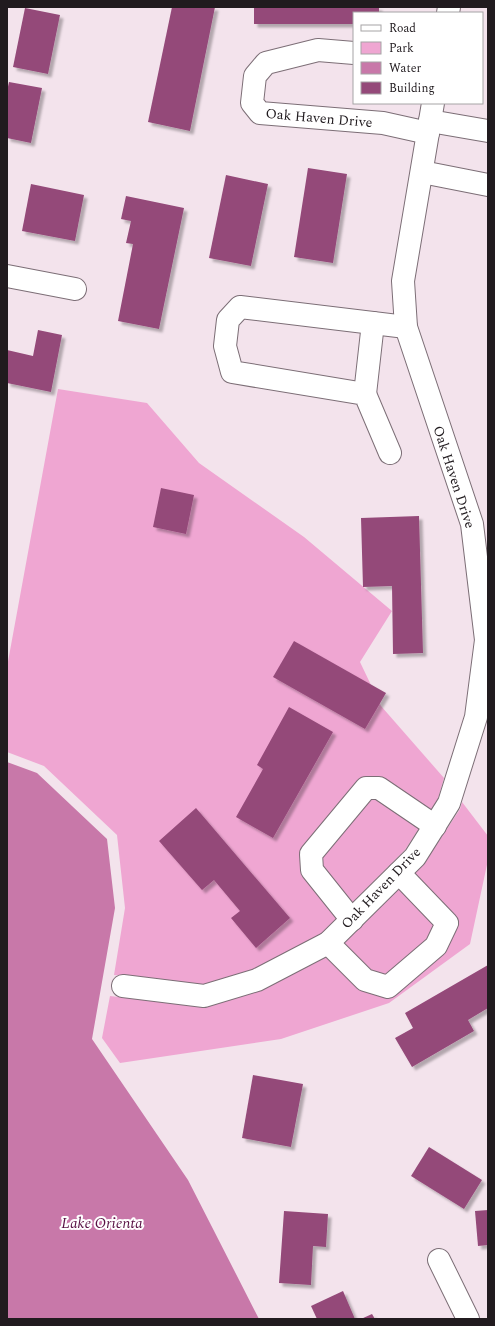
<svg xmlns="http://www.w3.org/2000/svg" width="495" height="1326" font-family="Spectral,serif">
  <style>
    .green { fill: #efa6d2 }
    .water { fill: #c878a9 }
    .building { fill: #944979; filter: url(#shadow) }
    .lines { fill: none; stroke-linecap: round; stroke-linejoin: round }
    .minor-casing { stroke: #7c6e76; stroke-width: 24 }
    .minor { stroke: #fff; stroke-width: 22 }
    .labels { text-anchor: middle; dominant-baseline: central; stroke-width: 4; stroke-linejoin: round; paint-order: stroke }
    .street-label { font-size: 14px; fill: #211b1f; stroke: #fff }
    .water-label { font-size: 15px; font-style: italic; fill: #591144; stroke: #fff }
  </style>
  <defs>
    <filter id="shadow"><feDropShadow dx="3.5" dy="3.5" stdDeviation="1" flood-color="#0004"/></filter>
  </defs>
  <rect width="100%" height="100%" fill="#f3e3ec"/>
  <g class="green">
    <polygon points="58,389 147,403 199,463 304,537 392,611 360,662 381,706 444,778 438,799 405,850 320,935 252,970 203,985 114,975 125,908 117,835 44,766 7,752 7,667"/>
    <polygon points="462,802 488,836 488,860 470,944 389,1003 281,1039 120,1063 102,1038 110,996 203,1007 209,1006 264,989 334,953 424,864 460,809"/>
  </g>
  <polygon class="water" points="7,762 37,773 107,839 115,908 92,1039 188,1180 259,1319 7,1319"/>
  <g class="building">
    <polygon points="172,7 215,7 190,131 148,122"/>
    <polygon points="254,7 379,7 379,13 354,13 354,24 254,24"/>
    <polygon points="25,8 60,15 48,74 13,67"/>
    <polygon points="9,82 42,88 31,143 7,138 7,91"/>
    <polygon points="308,168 347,174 333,263 294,257"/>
    <polygon points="226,175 268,184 251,266 209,258"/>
    <polygon points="31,184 84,195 75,241 22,231"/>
    <polygon points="126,196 184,208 159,329 118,321 133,244 126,243 131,221 121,219"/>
    <polygon points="38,330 62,335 51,392 7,383 7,350 33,356"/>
    <polygon points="161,488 194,495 186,534 153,527"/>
    <polygon points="419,516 423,653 393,654 392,586 363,587 361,518"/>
    <polygon points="294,641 386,693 365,729 273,677"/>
    <polygon points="289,707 333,732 273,838 236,817 263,769 257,765"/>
    <polygon points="196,808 290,918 256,948 231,918 240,911 214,880 202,890 159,841"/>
    <polygon points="488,965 488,1008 468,1020 474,1031 412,1067 395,1038 413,1028 405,1013"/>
    <polygon points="253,1075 303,1084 291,1147 242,1138"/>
    <polygon points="429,1147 482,1180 464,1209 411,1176"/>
    <polygon points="488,1210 488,1245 478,1246 475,1211"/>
    <polygon points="284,1211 328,1214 326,1247 313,1246 311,1285 279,1283"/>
    <polygon points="343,1291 355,1319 317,1319 311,1306"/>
    <polygon points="372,1314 375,1319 361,1319"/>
  </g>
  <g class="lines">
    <g class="minor-casing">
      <g id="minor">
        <polyline points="448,13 449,7"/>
        <polyline points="354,53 318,50 266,63 255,76 252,103 260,113 383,123 428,133"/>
        <polyline points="430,121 488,131"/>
        <polyline points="422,172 488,185"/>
        <polyline points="7,276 75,289"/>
        <polyline points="365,394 373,323"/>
        <polyline points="390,453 365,394 232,372 225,346 228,320 240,307 406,327"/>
        <polyline points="352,920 312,870 311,854 366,788 379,788 435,826"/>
        <polyline points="328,943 365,980 388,987 436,946 447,923 399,873"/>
        <polyline points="123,986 204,996 257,980 328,943 415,857 449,803 476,717 486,640 472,524 406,327 403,281 433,103"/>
        <polyline points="439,1260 468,1319"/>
      </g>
    </g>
    <use href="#minor" class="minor"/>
  </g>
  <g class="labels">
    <g class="street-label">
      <text transform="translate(319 118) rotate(5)">Oak Haven Drive</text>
      <text transform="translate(454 477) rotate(72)">Oak Haven Drive</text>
      <text transform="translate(381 888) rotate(-46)">Oak Haven Drive</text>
    </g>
    <g class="water-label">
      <text x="102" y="1223">Lake Orienta</text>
    </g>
  </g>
  <rect width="495" height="1326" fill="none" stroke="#211b1f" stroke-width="16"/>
  <rect x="353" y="12" width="130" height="92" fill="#ffffff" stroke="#a6a4a5"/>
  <rect x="361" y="25" width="20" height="6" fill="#ffffff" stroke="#a6a4a5"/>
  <text x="389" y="32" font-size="12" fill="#211b1f">Road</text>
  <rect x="361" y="42" width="20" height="12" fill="#efa6d2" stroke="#a6a4a5"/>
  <text x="389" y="52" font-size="12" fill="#211b1f">Park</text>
  <rect x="361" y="62" width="20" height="12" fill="#c878a9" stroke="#a6a4a5"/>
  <text x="389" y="72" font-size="12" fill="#211b1f">Water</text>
  <rect x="361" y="82" width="20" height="12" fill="#944979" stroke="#a6a4a5"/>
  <text x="389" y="92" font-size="12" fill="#211b1f">Building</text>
</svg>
